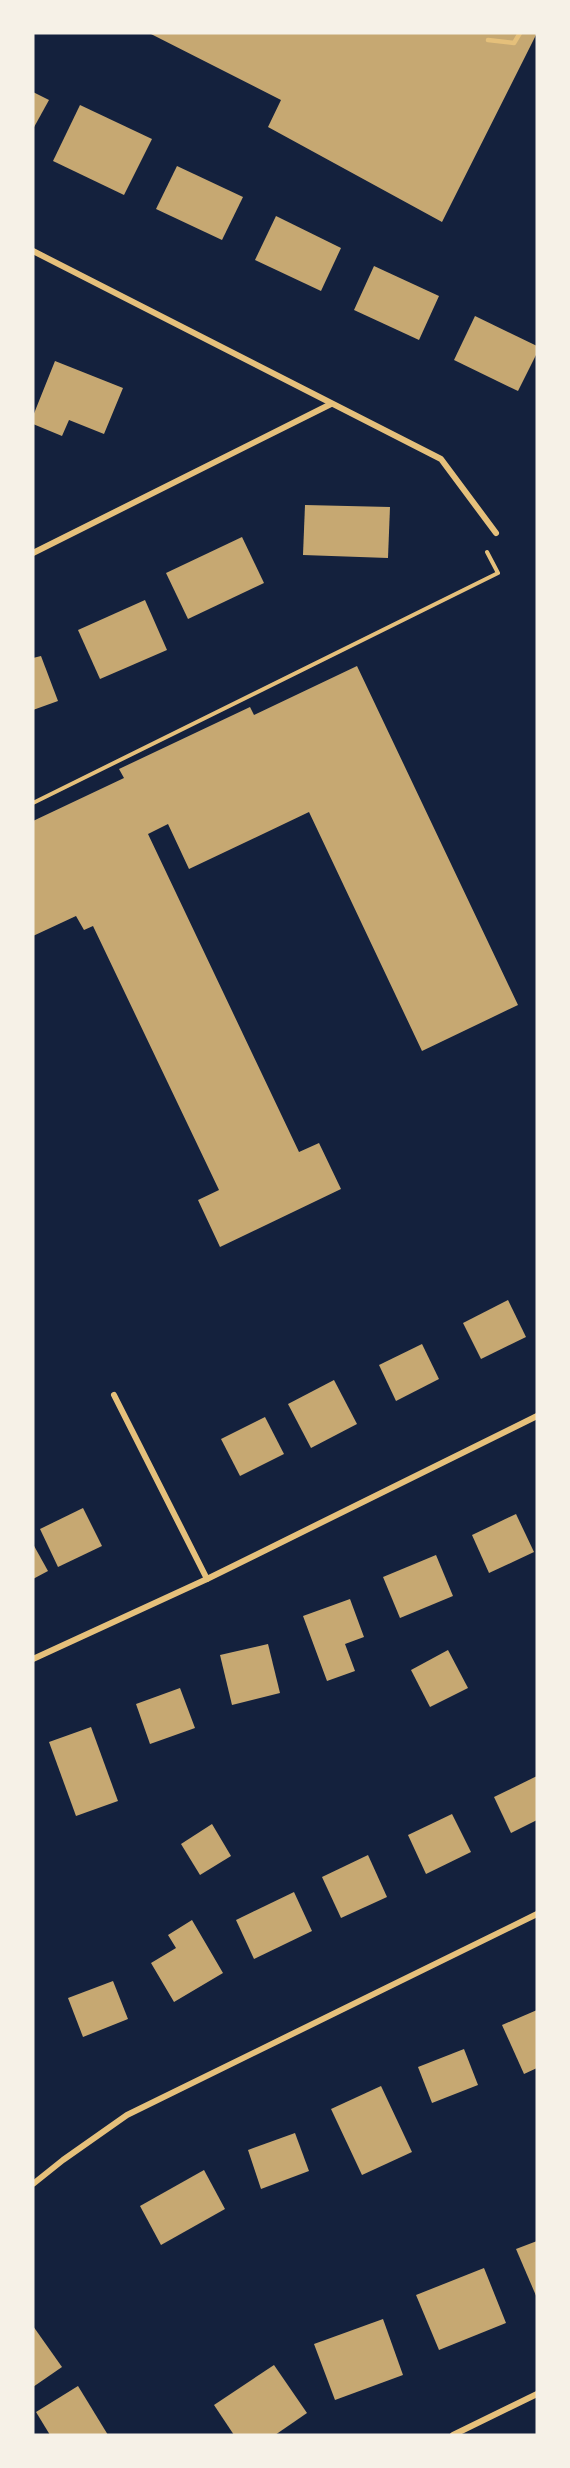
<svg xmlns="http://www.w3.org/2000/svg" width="570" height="2468" font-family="'IBM Plex Sans',sans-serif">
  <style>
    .building { fill: #c6a872 }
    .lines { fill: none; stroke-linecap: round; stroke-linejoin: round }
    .path { stroke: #e5c07b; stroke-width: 4 }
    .service { stroke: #e5c07b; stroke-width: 4.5 }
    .minor { stroke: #e5c07b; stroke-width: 6 }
  </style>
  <rect width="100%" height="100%" fill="#14213d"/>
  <g class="building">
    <polygon points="149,33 537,33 442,222 268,127 281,100"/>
    <polygon points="33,92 49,100 33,129"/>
    <polygon points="80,105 152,139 124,195 53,161"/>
    <polygon points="177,166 243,197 222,240 156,209"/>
    <polygon points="276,216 341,248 321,291 255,260"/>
    <polygon points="374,266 439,296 419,340 354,310"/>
    <polygon points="475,316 537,346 537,353 518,391 454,360"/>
    <polygon points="55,361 123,388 104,434 69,420 62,436 33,424 33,416"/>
    <polygon points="305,505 390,507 388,558 303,555"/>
    <polygon points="242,537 264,583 188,619 166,573"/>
    <polygon points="145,600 167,650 100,679 78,630"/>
    <polygon points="41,656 58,701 33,710 33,658"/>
    <polygon points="357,666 518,1005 422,1051 309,812 189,869 168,824 148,834 299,1152 319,1143 341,1189 220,1247 198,1200 219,1190 93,926 84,930 76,916 33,936 33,821 124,778 119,769 250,707 254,715"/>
    <polygon points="508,1300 526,1337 481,1359 463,1323"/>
    <polygon points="422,1344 439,1379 396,1401 379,1365"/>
    <polygon points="334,1380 357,1424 311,1448 288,1404"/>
    <polygon points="265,1417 284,1454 240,1476 221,1439"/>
    <polygon points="83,1508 102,1546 58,1567 40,1529"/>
    <polygon points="516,1514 534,1552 489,1573 472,1535"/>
    <polygon points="33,1544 48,1571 33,1579"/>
    <polygon points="436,1555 453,1596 400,1618 383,1577"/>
    <polygon points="350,1599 364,1637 345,1644 355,1671 327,1681 303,1616"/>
    <polygon points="268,1644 280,1693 232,1705 220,1655"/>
    <polygon points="448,1650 468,1688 430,1707 411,1670"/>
    <polygon points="180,1688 195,1728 150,1744 136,1704"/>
    <polygon points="91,1727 118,1801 76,1816 49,1742"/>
    <polygon points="537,1776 537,1820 511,1833 494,1797"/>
    <polygon points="452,1814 471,1852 426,1874 408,1835"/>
    <polygon points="212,1824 231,1856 200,1875 181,1844"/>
    <polygon points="368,1855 387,1897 341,1918 322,1877"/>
    <polygon points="294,1892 312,1931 254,1959 236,1920"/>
    <polygon points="192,1920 223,1973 174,2002 151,1963 176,1948 168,1935"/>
    <polygon points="113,1981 128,2019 83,2037 68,1998"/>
    <polygon points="537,2010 537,2068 524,2074 502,2025"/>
    <polygon points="464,2049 478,2085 432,2103 418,2067"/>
    <polygon points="381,2086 412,2152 362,2175 331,2109"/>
    <polygon points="295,2133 309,2171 261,2189 248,2150"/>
    <polygon points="204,2170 225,2209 161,2245 140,2206"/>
    <polygon points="537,2241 537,2298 516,2249"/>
    <polygon points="484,2268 506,2323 439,2350 416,2295"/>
    <polygon points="383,2319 403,2375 335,2400 314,2344"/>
    <polygon points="33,2326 62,2367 33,2387"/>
    <polygon points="274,2365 307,2413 275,2435 234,2435 214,2405"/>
    <polygon points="78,2386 108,2435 50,2435 36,2412"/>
  </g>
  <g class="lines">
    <polyline class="path" points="33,803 498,573 487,552"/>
    <polyline class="service" points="488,40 514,43 520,33"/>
    <g class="minor">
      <polyline points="33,251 441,459 496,533"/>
      <polyline points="33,553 331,404"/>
      <polyline points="114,1395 207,1579"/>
      <polyline points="33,1659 207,1579 537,1416"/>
      <polyline points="33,2184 63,2160 127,2115 537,1914"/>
      <polyline points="453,2435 537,2394"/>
    </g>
  </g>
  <rect width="570" height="2468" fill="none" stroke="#f6f1e7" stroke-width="69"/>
</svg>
